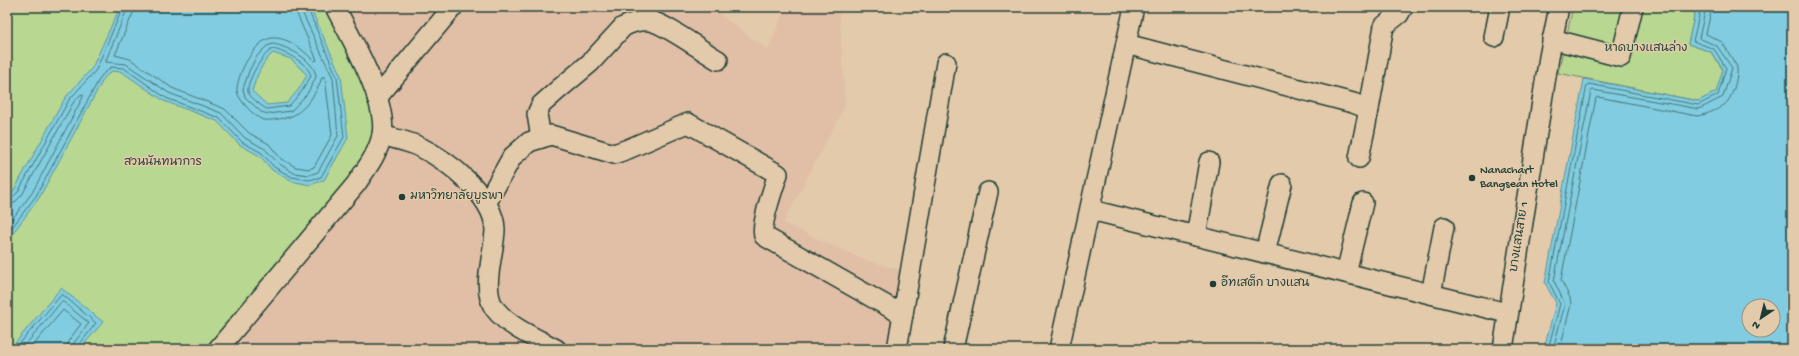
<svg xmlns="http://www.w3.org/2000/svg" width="1799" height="356" font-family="'Gochi Hand','Playpen Sans Thai',sans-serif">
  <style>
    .built { fill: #e1bea6 }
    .green { fill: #b8d791; stroke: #6c8a62 }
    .water { fill: #81cce0; stroke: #5a939b; fill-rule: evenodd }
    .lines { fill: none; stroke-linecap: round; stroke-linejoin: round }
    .shore { stroke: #467679; stroke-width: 1 }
    .minor-casing { stroke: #1f3d34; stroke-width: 22 }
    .minor { stroke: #e3caab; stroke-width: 19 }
    .poi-dot { fill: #1f3d34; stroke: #e3caab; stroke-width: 1.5 }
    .labels { text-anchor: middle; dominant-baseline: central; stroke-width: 3; stroke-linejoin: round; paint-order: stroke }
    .park-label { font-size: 12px; fill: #274539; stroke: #e3caab }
    .poi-label { font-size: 12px; fill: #1f3d34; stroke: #e3caab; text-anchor: start }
    .street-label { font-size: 12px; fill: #1f3d34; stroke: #e3caab }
  </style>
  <rect width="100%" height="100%" fill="#e3caab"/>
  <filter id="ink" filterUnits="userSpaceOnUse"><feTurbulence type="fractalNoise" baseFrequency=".025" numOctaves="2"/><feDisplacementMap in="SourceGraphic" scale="8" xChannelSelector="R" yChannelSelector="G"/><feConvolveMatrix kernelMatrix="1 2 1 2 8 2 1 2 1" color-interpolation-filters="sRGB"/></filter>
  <g filter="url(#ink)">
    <polygon class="built" points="7,7 710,7 768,50 786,7 839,7 845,106 783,223 862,259 920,276 903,349 7,349"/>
    <g class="green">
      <polygon points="7,7 335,7 382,135 214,349 7,349"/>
      <polygon points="1573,7 1698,7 1695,12 1688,44 1711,52 1723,70 1717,92 1698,101 1558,73"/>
    </g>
    <g class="water">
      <path d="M120 7H310L341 76 348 138 324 180 310 185 291 181 272 170 260 156 240 145 217 121 164 101 122 72 112 71 104 78 39 198 7 241V198L14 190 65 98 92 68ZM273 53 291 59 307 75 299 89 287 103 267 105 252 91C257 76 261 63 273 53Z"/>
      <path d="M1698 7H1792V349H1544L1556 303 1545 283 1584 79 1698 101 1716 92 1723 69 1711 52 1688 44 1695 12ZM1749 306H1773V330H1749Z"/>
      <polygon points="61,288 103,322 80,349 10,349"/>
    </g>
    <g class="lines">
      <g class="shore">
        <polyline points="128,7 106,60 106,62 126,64 169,93 221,113 245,138 265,149 278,163 294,173 309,175 318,172 338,136 333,78 302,12 302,7"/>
        <path d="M134 7 133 13 115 55 130 59 172 88 225 109 249 133 269 144 281 159 296 167 309 169 314 167 332 135 325 77H322C318 92 302 116 285 118 278 119 270 121 263 120 255 117 238 100 237 91 236 76 255 39 272 38 289 37 303 50 314 61L317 60 297 14 296 7"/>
        <path d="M274 44C288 47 315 60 316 77L307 94 291 111 268 114 261 112 245 97 243 89 249 71 257 56 267 46Z"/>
        <path d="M273 49C285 52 308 62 311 76L302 91 289 106 267 109C262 107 250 97 248 92 246 82 263 52 273 49Z"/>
        <polyline points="7,200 11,199 18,192 69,100 96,70 123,7"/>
        <polyline points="7,205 13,204 22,195 73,103 80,95 83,94 83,97 32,193 7,226"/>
        <polyline points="7,234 36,196 101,76 111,67 124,68 166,98 219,118 242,142 262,153 274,167 292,177 309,180 321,177 344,137 337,77 307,7"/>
        <polyline points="15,349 62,294 96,323 79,345 78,349"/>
        <polyline points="22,349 62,301 89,323 74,343 73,349"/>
        <polyline points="30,349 63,310 81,324 69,340 67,349"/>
        <polyline points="1548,349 1560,304 1549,282 1587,85 1589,84 1698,105 1718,95 1726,68 1714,49 1693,41 1701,7"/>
        <polyline points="1553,349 1565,304 1554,281 1591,91 1593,90 1699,109 1723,97 1732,68 1717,46 1699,38 1706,7"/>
        <path d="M1560 349 1571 304 1570 298 1561 280 1596 98 1598 97 1697 116C1706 115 1723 108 1728 101 1734 93 1738 76 1737 67L1722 42 1706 34 1712 7"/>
      </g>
      <g class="minor-casing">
        <g id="minor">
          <polyline points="1494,37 1499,12 1498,7"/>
          <polyline points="1552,39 1621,57 1633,7"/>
          <polyline points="1126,44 1353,103 1369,109 1359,158"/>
          <polyline points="377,98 453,7"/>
          <polyline points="1369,109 1384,26 1399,14 1403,7"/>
          <path d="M382 135C394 139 408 141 420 147 447 160 494 196 495 229 495 252 480 289 495 309 510 328 536 338 556 349"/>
          <path d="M541 138 537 114 541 105 559 89 590 63 623 27C630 23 641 20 650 21 664 23 704 52 718 60"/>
          <path d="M487 202 512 157 529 142 551 135 614 154 628 149 688 123 778 174C774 186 760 226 764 236L903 315"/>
          <polyline points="1091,210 1507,313"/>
          <polyline points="1196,236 1209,162"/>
          <polyline points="1265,253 1282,184"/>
          <polyline points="1346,273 1363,203"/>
          <polyline points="1431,294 1444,227"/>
          <path d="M218 349 356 184C366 169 378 154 382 135 388 101 351 38 335 7"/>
          <polyline points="897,349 946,63"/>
          <polyline points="953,349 988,192"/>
          <polyline points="1059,349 1134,7"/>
          <polyline points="1503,349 1549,57 1559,7"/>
        </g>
      </g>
      <use href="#minor" class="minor"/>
    </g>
  </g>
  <g class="poi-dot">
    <circle cx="1472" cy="178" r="4"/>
    <circle cx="402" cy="197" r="4"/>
    <circle cx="1213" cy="284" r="4"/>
  </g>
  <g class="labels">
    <g class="park-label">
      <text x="1646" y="49">หาดบางแสนล่าง</text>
      <text x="163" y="163">สวนนันทนาการ</text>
    </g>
    <g class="poi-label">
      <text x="1480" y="171">Nanachart<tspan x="1480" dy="14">Bangsean Hotel</tspan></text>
      <text x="410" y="197">มหาวิทยาลัยบูรพา</text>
      <text x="1221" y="284">อีทเสต็ก บางแสน</text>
    </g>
    <g class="street-label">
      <text transform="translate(1520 237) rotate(-81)">บางแสนสาย 1</text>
    </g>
  </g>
  <rect width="1799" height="356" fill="none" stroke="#e3caab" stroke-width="24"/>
  <rect x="12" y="12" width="1775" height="332" fill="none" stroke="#1f3d34" stroke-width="1.5" filter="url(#ink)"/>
  <g transform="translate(1761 318) rotate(215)"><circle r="19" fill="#e3caab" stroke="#95927b"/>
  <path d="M0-3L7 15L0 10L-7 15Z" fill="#1f3d34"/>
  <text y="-6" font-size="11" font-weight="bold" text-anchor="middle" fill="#1f3d34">N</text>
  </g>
</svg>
